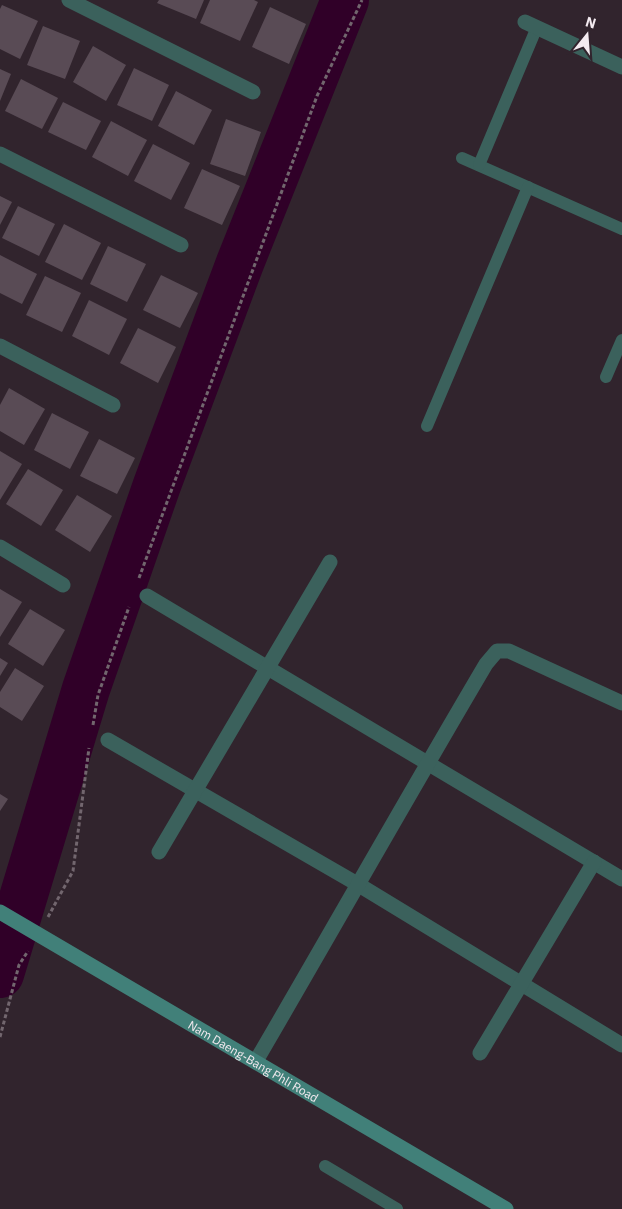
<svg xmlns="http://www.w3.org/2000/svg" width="622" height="1209" font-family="'IBM Plex Sans',sans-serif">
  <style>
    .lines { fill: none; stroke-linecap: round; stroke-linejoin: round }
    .river { stroke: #300028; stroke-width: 48 }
    .building { fill: #594b55 }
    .path { stroke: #72666e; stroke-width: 3; stroke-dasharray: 4 2.5; stroke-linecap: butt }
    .service { stroke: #3b615c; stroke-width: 12 }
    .minor { stroke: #3b615c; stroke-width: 15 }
    .secondary { stroke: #418079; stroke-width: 15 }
    .labels { text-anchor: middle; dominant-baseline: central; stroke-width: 4; stroke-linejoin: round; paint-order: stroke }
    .street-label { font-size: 12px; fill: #f3eaf0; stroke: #31242d }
  </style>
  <rect width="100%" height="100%" fill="#31242d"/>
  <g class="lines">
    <polyline class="river" points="0,974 86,689 157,485 240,263 345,0"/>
  </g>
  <g class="building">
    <polygon points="159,0 204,0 196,19 157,3"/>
    <polygon points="210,0 254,0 258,2 240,41 200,23"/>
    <polygon points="2,5 38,21 20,59 0,49 0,9"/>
    <polygon points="270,7 306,24 289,64 252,47"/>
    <polygon points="43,26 80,41 65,79 27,65"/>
    <polygon points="93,46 126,65 106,101 73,82"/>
    <polygon points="134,68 169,85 152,121 117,105"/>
    <polygon points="0,69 11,74 0,101"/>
    <polygon points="21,79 58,98 42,129 5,111"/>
    <polygon points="176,91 212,110 194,145 158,126"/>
    <polygon points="63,102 101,121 86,150 48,132"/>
    <polygon points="226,119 261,132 245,176 210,164"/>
    <polygon points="111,121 147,140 128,176 92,157"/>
    <polygon points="153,144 190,163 171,200 134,181"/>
    <polygon points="202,169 240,186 222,225 184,208"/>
    <polygon points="0,196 12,202 0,225"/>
    <polygon points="18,206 55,224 39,256 2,238"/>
    <polygon points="64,224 101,243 82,280 45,262"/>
    <polygon points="108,246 146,264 127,302 90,284"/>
    <polygon points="0,255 37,274 22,304 0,293"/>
    <polygon points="161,275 198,293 180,328 143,310"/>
    <polygon points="45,276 81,293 62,332 26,315"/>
    <polygon points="89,300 127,319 109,355 72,336"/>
    <polygon points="138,328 176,347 158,383 120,363"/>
    <polygon points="9,388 45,409 24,445 0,431 0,405"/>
    <polygon points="52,413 89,432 70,469 34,450"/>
    <polygon points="99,439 135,458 117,494 80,476"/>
    <polygon points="0,451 22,464 0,500"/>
    <polygon points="28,469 63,490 41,526 6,504"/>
    <polygon points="77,495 112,516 90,552 55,530"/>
    <polygon points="0,589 22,602 0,637"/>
    <polygon points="30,609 65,630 43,666 8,644"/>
    <polygon points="0,658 8,663 0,676"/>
    <polygon points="15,668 44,686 22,721 0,707 0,692"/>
    <polygon points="0,794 8,799 0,811"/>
  </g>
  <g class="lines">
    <g class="path">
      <polyline points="139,578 317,96 362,0"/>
      <polyline points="93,725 98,695 129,607"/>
      <polyline points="48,917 73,871 89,748"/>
      <polyline points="0,1037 19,965 28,951"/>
    </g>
    <g class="service">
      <polyline points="462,158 622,229"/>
      <polyline points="479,165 537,27"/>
      <polyline points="606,377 622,340"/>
      <polyline points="427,426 528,187"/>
      <polyline points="325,1166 397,1209"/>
    </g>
    <g class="minor">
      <polyline points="69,0 253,92"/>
      <polyline points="525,22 622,67"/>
      <polyline points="0,154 181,245"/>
      <polyline points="0,346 113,405"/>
      <polyline points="0,547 63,585"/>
      <polyline points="147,596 622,879"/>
      <polyline points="108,740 359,885 622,1045"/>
      <polyline points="159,852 330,562"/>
      <polyline points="480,1053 594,862"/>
      <path d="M256 1061C333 929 408 796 486 664L497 651H509L622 703"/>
    </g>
    <path class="secondary" id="s1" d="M0 912 506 1209"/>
  </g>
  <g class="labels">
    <g class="street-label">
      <text stroke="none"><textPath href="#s1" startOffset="294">Nam Daeng-Bang Phli Road</textPath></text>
    </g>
  </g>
  <g transform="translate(587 35) rotate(17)" stroke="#31242d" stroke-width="4" paint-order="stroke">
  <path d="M0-4L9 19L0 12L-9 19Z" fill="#f3eaf0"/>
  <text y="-8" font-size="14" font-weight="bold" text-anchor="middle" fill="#f3eaf0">N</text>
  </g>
</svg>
